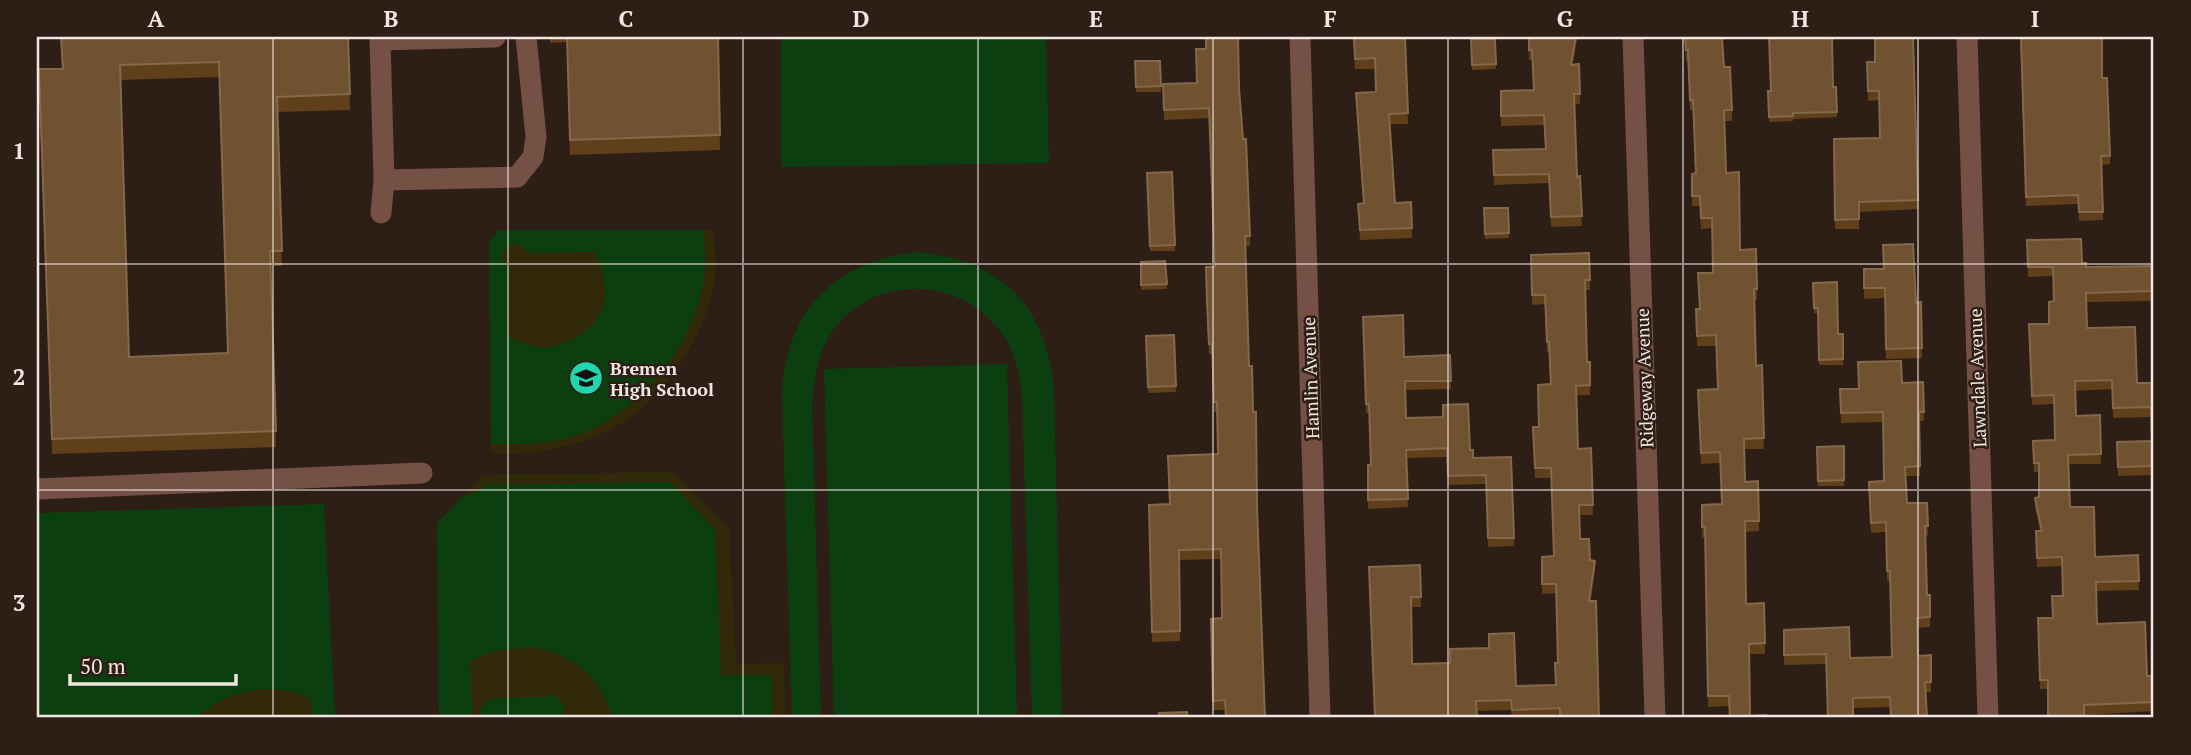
<svg xmlns="http://www.w3.org/2000/svg" width="2191" height="755" font-family="'PT Serif',serif">
  <style>
    .green { fill: #0c3f10 }
    .sand { fill: #312907 }
    .lines { fill: none; stroke-linecap: round; stroke-linejoin: round }
    .minor { stroke: #755045; stroke-width: 21 }
    .wall { fill: #603f1b; fill-rule: evenodd }
    .shaded-wall { fill: #452a10 }
    .building { fill: #705130; stroke: #84684c; stroke-width: 2; fill-rule: evenodd }
    .grid { fill: none; stroke: #f1e6e1; stroke-width: 2; stroke-opacity: 0.55 }
    .labels { text-anchor: middle; dominant-baseline: central; stroke-width: 5; stroke-linejoin: round; paint-order: stroke }
    .poi-label { font-size: 18px; font-weight: bold; fill: #f1e6e1; stroke: #2d1e16; text-anchor: start }
    .street-label { font-size: 18px; fill: #f1e6e1; stroke: #2d1e16 }
    .neatline { fill: none; stroke: #f1e6e1; stroke-width: 2.5 }
    .grid-label { font-size: 23px; text-anchor: middle; font-weight: bold; fill: #f1e6e1 }
  </style>
  <rect width="100%" height="100%" fill="#2d1e16"/>
  <g class="green">
    <polygon points="781,37 1046,37 1049,163 781,167"/>
    <path d="M499 230H713C714 242 716 255 716 267 715 293 704 322 692 344 648 426 581 455 491 454L489 241Z"/>
    <path d="M916 252C1001 259 1047 306 1054 391L1062 718H1032L1022 401C1020 376 1016 352 1000 331 959 275 871 274 831 333 818 353 814 380 812 404L821 718H792L782 397C785 312 832 263 916 252Z"/>
    <polygon points="1007,364 1017,718 834,718 824,369"/>
    <polygon points="673,472 729,529 736,664 784,663 785,718 439,718 437,523 483,475"/>
    <polygon points="324,504 335,718 37,718 37,513"/>
  </g>
  <g class="sand">
    <path d="M703 230H713C714 242 716 255 716 267 715 293 704 322 692 344 648 426 581 455 491 454V444C522 445 553 444 582 433 645 409 701 335 705 267 706 255 704 242 703 230Z"/>
    <path d="M517 243 529 253 596 252C600 265 606 281 605 295 603 327 569 349 539 347 528 346 517 341 508 336L509 268 503 260 502 253 508 246Z"/>
    <polygon points="673,472 729,529 736,664 784,663 785,718 773,718 771,675 721,675 715,530 670,482 486,485 468,497 467,492 483,475"/>
    <path d="M533 647C575 655 600 676 613 718H565L564 705 555 696 489 699 481 708 482 718H472L470 661 493 651Z"/>
    <path d="M264 689C282 689 295 691 311 699L312 718H196C217 700 237 691 264 689Z"/>
  </g>
  <g class="lines">
    <g class="minor">
      <polyline points="1300,37 1320,718"/>
      <polyline points="1633,37 1655,718"/>
      <polyline points="1967,37 1988,718"/>
      <polyline points="384,180 517,177 533,157 536,137 526,37"/>
      <polyline points="381,213 384,180 380,40 495,37"/>
      <polyline points="37,489 422,473"/>
    </g>
  </g>
  <g class="wall">
    <path d="M61 37H348L350 110 277 112 282 266H270L276 447 52 454 39 85 62 69ZM219 77 228 353 129 357 120 80Z"/>
    <polygon points="550,37 718,37 720,150 570,155 567,42 550,43"/>
    <polygon points="1353,37 1405,37 1408,124 1390,124 1395,203 1411,202 1412,238 1360,240 1358,204 1363,203 1356,93 1376,92 1375,69 1355,69"/>
    <polygon points="1528,37 1577,37 1573,65 1579,64 1580,104 1574,104 1577,177 1582,226 1551,227 1549,183 1494,185 1493,150 1545,149 1544,125 1501,126 1501,91 1533,90 1532,60 1529,60"/>
    <polygon points="1685,37 1724,67 1732,110 1732,121 1724,121 1726,173 1740,250 1756,249 1757,300 1754,300 1756,366 1763,410 1764,449 1744,449 1745,482 1759,521 1759,531 1745,532 1746,604 1764,603 1765,654 1749,654 1729,718 1729,706 1708,707 1705,538 1702,538 1702,505 1722,504 1720,463 1701,464 1698,400 1718,389 1716,346 1697,346 1696,309 1699,309 1713,273 1712,228 1701,229 1700,206 1692,206 1692,174 1695,173 1693,110 1690,110 1688,61 1686,61"/>
    <polygon points="1913,37 1918,209 1859,212 1859,229 1835,229 1834,139 1880,138 1879,100 1868,101 1867,62 1875,62"/>
    <polygon points="2020,37 2102,78 2110,156 2110,164 2102,165 2103,220 2079,221 2078,204 2026,206"/>
    <polygon points="1495,39 1496,69 1472,70 1471,40"/>
    <polygon points="1135,61 1160,61 1161,92 1136,92"/>
    <polygon points="1163,84 1239,88 1243,139 1248,184 1250,246 1245,246 1225,710 1213,710 1212,679 1221,618 1221,559 1179,560 1180,641 1152,642 1149,505 1169,504 1218,454 1217,412 1214,412 1212,354 1209,354 1207,312 1215,267 1209,118 1164,120"/>
    <polygon points="1836,87 1837,117 1793,119 1793,121 1769,122 1768,91"/>
    <polygon points="1172,172 1175,251 1150,251 1147,173"/>
    <polygon points="1484,208 1508,208 1509,238 1485,239"/>
    <polygon points="2027,240 2082,263 2086,267 2154,266 2154,301 2087,302 2087,328 2137,383 2154,383 2154,475 2118,476 2117,442 2152,441 2151,417 2113,418 2112,389 2075,391 2076,416 2100,415 2101,464 2069,464 2070,507 2095,557 2138,555 2139,590 2096,591 2097,624 2147,676 2154,676 2154,711 2084,715 2048,689 2040,689 2038,618 2053,618 2063,596 2062,566 2037,567 2036,531 2040,531 2035,507 2035,498 2039,497 2039,472 2034,472 2033,441 2054,440 2054,404 2032,405 2029,334 2049,324 2054,301 2053,276 2028,277"/>
    <polygon points="1589,253 1590,290 1585,290 1587,362 1590,362 1590,395 1576,395 1578,449 1591,448 1593,515 1580,515 1580,539 1595,570 1591,601 1599,718 1512,718 1511,710 1477,711 1375,718 1420,565 1421,607 1411,607 1412,664 1516,686 1555,685 1558,663 1556,593 1542,594 1542,557 1554,556 1551,478 1535,478 1533,437 1539,427 1550,384 1549,352 1547,352 1545,304 1532,305 1531,255"/>
    <polygon points="1165,261 1167,289 1141,290 1141,262"/>
    <polygon points="1864,269 1916,303 1921,302 1922,358 1886,359 1885,298 1864,299"/>
    <polygon points="1813,283 1838,334 1843,334 1843,365 1819,365 1818,313 1814,313"/>
    <polygon points="1363,317 1404,357 1450,355 1451,389 1405,390 1406,418 1470,450 1473,458 1511,457 1514,546 1488,547 1486,484 1448,485 1447,457 1407,458 1408,507 1368,509 1368,465 1371,465 1369,413 1366,413"/>
    <polygon points="1174,335 1176,392 1148,393 1146,336"/>
    <polygon points="1923,382 1924,421 1919,421 1920,476 1905,476 1907,503 1927,503 1928,535 1925,536 1927,595 1930,595 1930,627 1917,628 1918,656 1931,655 1931,692 1926,692 1890,707 1853,708 1826,664 1784,665 1784,630 1850,658 1892,657 1890,581 1887,581 1886,532 1871,533 1869,491 1884,481 1883,422 1841,423 1840,389 1858,389 1902,383"/>
    <polygon points="1844,446 1844,486 1818,486 1817,447"/>
  </g>
  <g class="shaded-wall">
    <polygon points="1576,37 1577,37 1577,40 1571,74 1571,65"/>
    <polygon points="1595,561 1595,570 1589,611 1589,601"/>
  </g>
  <g class="building">
    <path d="M61 37H348L350 94 277 97 282 251H270L276 431 52 439 39 69H63ZM219 62 228 353 129 357 120 65Z"/>
    <polygon points="567,37 718,37 720,135 570,140"/>
    <polygon points="1206,37 1238,37 1239,88 1243,139 1246,139 1250,236 1245,236 1249,366 1252,366 1253,412 1256,412 1257,507 1265,718 1226,718 1225,700 1213,701 1211,619 1222,618 1221,549 1179,550 1180,631 1152,632 1149,505 1170,504 1168,456 1218,454 1217,402 1214,402 1212,344 1209,344 1207,302 1206,267 1215,267 1209,108 1164,110 1163,84 1197,83 1196,49 1206,49"/>
    <polygon points="1354,37 1405,37 1408,113 1389,114 1395,203 1411,202 1412,228 1360,230 1358,204 1364,203 1356,93 1376,92 1375,58 1355,59"/>
    <polygon points="1529,37 1576,37 1571,65 1579,64 1580,94 1574,94 1577,177 1580,176 1582,216 1551,217 1549,174 1494,175 1493,150 1546,149 1544,115 1501,116 1501,91 1534,90 1532,50 1529,50"/>
    <polygon points="1685,37 1722,37 1724,67 1730,67 1732,110 1724,110 1726,173 1739,172 1740,250 1756,249 1757,289 1754,289 1756,366 1762,365 1764,438 1744,439 1745,482 1758,481 1759,521 1745,521 1746,604 1764,603 1765,643 1749,644 1750,716 1766,715 1766,718 1730,718 1729,696 1708,696 1705,527 1702,527 1702,505 1722,504 1720,452 1701,453 1698,390 1718,389 1716,335 1697,336 1696,309 1700,309 1698,273 1713,273 1712,218 1701,218 1700,196 1692,196 1692,174 1696,173 1693,100 1690,100 1688,50 1686,50"/>
    <polygon points="1769,37 1832,37 1833,87 1836,87 1837,112 1793,113 1793,116 1769,117 1768,91 1771,91"/>
    <polygon points="1875,37 1913,37 1918,200 1859,202 1859,219 1835,220 1834,139 1880,138 1879,91 1868,91 1867,62 1875,62"/>
    <polygon points="2021,37 2102,37 2102,78 2107,78 2110,156 2101,156 2103,212 2079,212 2078,195 2026,197"/>
    <polygon points="1471,39 1495,39 1496,64 1472,65"/>
    <polygon points="1135,61 1160,61 1161,86 1136,87"/>
    <polygon points="1172,172 1175,245 1150,246 1147,173"/>
    <polygon points="1484,208 1508,208 1509,233 1485,234"/>
    <polygon points="2081,239 2082,263 2086,263 2086,267 2154,266 2154,291 2086,293 2087,328 2135,327 2137,383 2154,383 2154,466 2118,467 2117,442 2152,441 2151,407 2113,408 2112,380 2075,381 2076,416 2100,415 2101,454 2068,455 2070,507 2094,507 2095,557 2138,555 2139,581 2096,582 2097,624 2145,622 2147,676 2154,676 2154,702 2084,705 2084,718 2048,718 2048,680 2040,680 2038,618 2053,618 2052,596 2063,596 2062,557 2037,558 2036,531 2042,531 2035,498 2039,497 2039,463 2034,463 2033,441 2055,440 2054,395 2032,396 2029,324 2049,324 2049,302 2054,301 2053,267 2028,267 2027,240"/>
    <polygon points="1913,244 1916,303 1921,302 1922,348 1886,349 1885,288 1864,288 1864,269 1884,269 1883,245"/>
    <polygon points="1589,253 1590,280 1585,280 1587,362 1590,362 1590,385 1576,386 1578,449 1591,448 1593,505 1579,505 1580,539 1589,539 1590,560 1595,561 1589,601 1596,601 1599,718 1560,718 1560,708 1512,710 1511,700 1476,701 1477,718 1375,718 1369,567 1420,565 1421,597 1411,597 1412,664 1450,663 1450,649 1489,648 1489,634 1514,633 1516,686 1556,685 1555,663 1558,663 1556,584 1542,584 1542,557 1554,556 1551,468 1535,468 1533,427 1539,427 1538,385 1551,384 1549,342 1547,342 1545,295 1532,295 1531,255"/>
    <polygon points="1165,261 1167,284 1141,285 1141,262"/>
    <polygon points="1837,282 1838,334 1843,334 1843,359 1819,360 1818,308 1814,308 1813,283"/>
    <polygon points="1403,315 1404,357 1450,355 1451,381 1405,381 1406,418 1443,417 1443,405 1468,404 1470,450 1473,450 1473,458 1511,457 1514,538 1488,538 1486,475 1448,476 1447,448 1406,450 1408,499 1368,500 1368,465 1371,465 1369,404 1366,404 1363,317"/>
    <polygon points="1174,335 1176,386 1148,387 1146,336"/>
    <polygon points="1901,361 1902,383 1923,382 1924,412 1919,412 1920,466 1905,467 1907,503 1927,503 1928,526 1925,526 1927,595 1930,595 1930,617 1917,618 1918,656 1931,655 1931,682 1925,682 1927,718 1891,718 1890,697 1853,698 1853,718 1828,718 1826,654 1784,655 1784,630 1849,627 1850,658 1892,657 1890,571 1887,571 1886,522 1871,523 1869,482 1884,481 1883,412 1841,413 1840,389 1859,389 1858,362"/>
    <polygon points="1844,446 1844,480 1818,481 1817,447"/>
    <polygon points="1187,712 1188,718 1159,718 1159,713"/>
  </g>
  <path class="grid" d="M273 37V718M508 37V718M743 37V718M978 37V718M1213 37V718M1448 37V718M1683 37V718M1918 37V718M37 264H2154M37 490H2154"/>
  <defs>
    <g id="school-disc" transform="scale(1.75)"><circle r="9.5" fill="#23d5af" stroke="#2d1e16"/><path d="M0-5L7-2L0 1L-7-2ZM-4 1L0 2.5L4 1V4Q0 6-4 4Z" fill="#111"/></g>
  </defs>
  <g fill-rule="evenodd">
    <use href="#school-disc" x="586" y="378"/>
  </g>
  <g class="labels">
    <g class="poi-label">
      <text x="610" y="368">Bremen<tspan x="610" dy="21">High School</tspan></text>
    </g>
    <g class="street-label">
      <text transform="translate(1310 378) rotate(-92)">Hamlin Avenue</text>
      <text transform="translate(1644 378) rotate(-92)">Ridgeway Avenue</text>
      <text transform="translate(1977 378) rotate(-92)">Lawndale Avenue</text>
    </g>
  </g>
  <rect width="2191" height="755" fill="none" stroke="#2d1e16" stroke-width="77"/>
  <path d="M70 674v10h166v-10" fill="none" stroke="#f1e6e1" stroke-width="3.5"/>
  <text x="80" y="674" font-size="21" fill="#f1e6e1" stroke="#2d1e16" stroke-width="5" paint-order="stroke">50 m</text>
  <rect x="38" y="38" width="2114" height="678" class="neatline"/>
  <g class="grid-label">
    <text x="156" y="27">A</text>
    <text x="391" y="27">B</text>
    <text x="626" y="27">C</text>
    <text x="861" y="27">D</text>
    <text x="1096" y="27">E</text>
    <text x="1330" y="27">F</text>
    <text x="1565" y="27">G</text>
    <text x="1800" y="27">H</text>
    <text x="2035" y="27">I</text>
    <text x="19" y="159">1</text>
    <text x="19" y="385">2</text>
    <text x="19" y="611">3</text>
  </g>
</svg>
